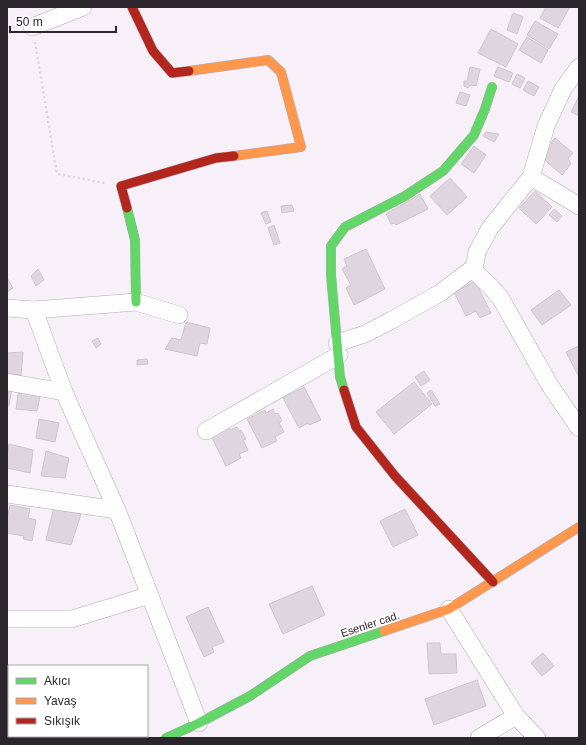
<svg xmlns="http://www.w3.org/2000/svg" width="586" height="745" font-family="Helvetica,sans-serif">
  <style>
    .building { fill: #dfd5df; stroke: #cdc7cd }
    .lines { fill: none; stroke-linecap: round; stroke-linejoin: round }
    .street-casing { stroke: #b0abb0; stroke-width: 18 }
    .fast-casing { stroke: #b0abb0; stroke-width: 10 }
    .slow-casing { stroke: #b0abb0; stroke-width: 10 }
    .jam-casing { stroke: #b0abb0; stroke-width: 10 }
    .path { stroke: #dbd8db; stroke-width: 2.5; stroke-dasharray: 2 3; stroke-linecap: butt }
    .street { stroke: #fefdfe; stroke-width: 17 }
    .fast { stroke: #63d668; stroke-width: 9 }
    .slow { stroke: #ff974d; stroke-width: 9 }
    .jam { stroke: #b3261e; stroke-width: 9 }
    .labels { text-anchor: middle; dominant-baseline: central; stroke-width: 3.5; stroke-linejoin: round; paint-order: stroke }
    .street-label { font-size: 11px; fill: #2b262b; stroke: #fff }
  </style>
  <rect width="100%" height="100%" fill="#f7f0f8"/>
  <g class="building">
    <polygon points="546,7 570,7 558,28 540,18"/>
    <polygon points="513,13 523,17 517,34 507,30"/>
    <polygon points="535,21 558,34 549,49 527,35"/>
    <polygon points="491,29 518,44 506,67 478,53"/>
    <polygon points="527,37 548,50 541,63 519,50"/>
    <polygon points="470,67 480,69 476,86 471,85 468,88 464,86 464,81 467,81"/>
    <polygon points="498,67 513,73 509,82 494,76"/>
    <polygon points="517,74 525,78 520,88 512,84"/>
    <polygon points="528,81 539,87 534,96 523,90"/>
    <polygon points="460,92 470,95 466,106 456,103"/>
    <polygon points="579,96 579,116 571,112"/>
    <polygon points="486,132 499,134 494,142 483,136"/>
    <polygon points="555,138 573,153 568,158 571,164 562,175 540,156"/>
    <polygon points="474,146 486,155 474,173 461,164"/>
    <polygon points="450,178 467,197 447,215 430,196"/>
    <polygon points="535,191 552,207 536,224 519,208"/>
    <polygon points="420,194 428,209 396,225 394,223 391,224 386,214"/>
    <polygon points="292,205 294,211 282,213 281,206"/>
    <polygon points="554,209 562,216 557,222 549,215"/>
    <polygon points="267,211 271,222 266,224 261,213"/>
    <polygon points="274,225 280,243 274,245 268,228"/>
    <polygon points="366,249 385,289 354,305 346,288 351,285 342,269 347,266 344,259"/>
    <polygon points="38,269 44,280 36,286 31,276"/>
    <polygon points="7,278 13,288 7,292"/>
    <polygon points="475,281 491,313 480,318 476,311 466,316 454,292"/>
    <polygon points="559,290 571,305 542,325 531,310"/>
    <polygon points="186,322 210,328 207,344 200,343 197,356 165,349 172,338 181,340"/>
    <polygon points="98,338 101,344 96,348 92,341"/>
    <polygon points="579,346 579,375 578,375 566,352"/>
    <polygon points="23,352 21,375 7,374 7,353"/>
    <polygon points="147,359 148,364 137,365 137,360"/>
    <polygon points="424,371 430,380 421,386 415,377"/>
    <polygon points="414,382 432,404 394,434 376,412"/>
    <polygon points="7,386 12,387 9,406 7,406"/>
    <polygon points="19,386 41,391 37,411 16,409"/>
    <polygon points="304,387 321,420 309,425 308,423 299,428 283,398"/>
    <polygon points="431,390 440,404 435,406 427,393"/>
    <polygon points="273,409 275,414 278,413 282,421 279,423 284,432 275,437 277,441 262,448 247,419 265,410 266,413"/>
    <polygon points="39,419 59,423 55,442 36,438"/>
    <polygon points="229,427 230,430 237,427 239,431 241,430 246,439 243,440 248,450 239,454 241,458 226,466 211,436"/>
    <polygon points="9,444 33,450 30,473 7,468 7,457"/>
    <polygon points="46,451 69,458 65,478 41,476"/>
    <polygon points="10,505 30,509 28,518 36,520 32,541 23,539 24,536 7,533 7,518"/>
    <polygon points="54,507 81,514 71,545 46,540"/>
    <polygon points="405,509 418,535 393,547 380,521"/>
    <polygon points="312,586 325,615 283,634 269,604"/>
    <polygon points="208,607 224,642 212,647 214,652 204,657 186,617"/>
    <polygon points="427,643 440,643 441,654 456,654 457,673 429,674"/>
    <polygon points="543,653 554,666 542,676 531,663"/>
    <polygon points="477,680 486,706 434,725 425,699"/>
  </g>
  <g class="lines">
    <g class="street-casing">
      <g id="street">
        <polyline points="32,27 83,7"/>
        <polyline points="531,177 579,206"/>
        <polyline points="472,269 492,288 501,299 549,384 579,428"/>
        <polyline points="7,308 34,310 136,302 179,315"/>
        <polyline points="34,310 64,392 117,510 199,723"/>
        <polyline points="337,343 365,334 392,320 440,293 472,269 475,264 477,252 490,228 531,177 546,126 563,89 579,67"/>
        <polyline points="7,382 64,392"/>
        <polyline points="206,431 339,355"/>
        <polyline points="7,494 117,510"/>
        <polyline points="449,609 516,716 537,738"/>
        <polyline points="7,619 72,619 150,595"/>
        <polyline points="479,738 516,716"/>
      </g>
    </g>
    <g class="fast-casing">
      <g id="fast">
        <polyline points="127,208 135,240 136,302"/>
        <polyline points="344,390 340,377 331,275 331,246 345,227 405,196 443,171 474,135 485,109 492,87"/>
        <polyline points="166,738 199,723 250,696 310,656 384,631"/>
      </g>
    </g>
    <g class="slow-casing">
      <g id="slow">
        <polyline points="189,71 268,60 281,72 301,147 234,156"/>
        <polyline points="384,631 449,609 579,527"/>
      </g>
    </g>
    <g class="jam-casing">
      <g id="jam">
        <polyline points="132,7 153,51 172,73 189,71"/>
        <polyline points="127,208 121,186 216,158 234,156"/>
        <polyline points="344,390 356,427 395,476 493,582"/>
      </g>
    </g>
    <polyline class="path" points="35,42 57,174 105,183"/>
    <use href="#street" class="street"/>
    <use href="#fast" class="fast"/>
    <use href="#slow" class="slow"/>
    <use href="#jam" class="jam"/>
  </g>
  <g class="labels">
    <g class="street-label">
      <text transform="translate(370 624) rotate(-18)">Esenler cad.</text>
    </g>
  </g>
  <rect width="586" height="745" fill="none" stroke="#2b262b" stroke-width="16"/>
  <rect x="8" y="665" width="140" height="72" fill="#ffffff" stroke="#aaa8aa"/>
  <rect x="16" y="678" width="20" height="6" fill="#63d668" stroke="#aaa8aa"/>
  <text x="44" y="685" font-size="12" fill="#2b262b">Akıcı</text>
  <rect x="16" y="698" width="20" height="6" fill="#ff974d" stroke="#aaa8aa"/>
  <text x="44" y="705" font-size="12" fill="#2b262b">Yavaş</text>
  <rect x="16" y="718" width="20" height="6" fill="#b3261e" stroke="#aaa8aa"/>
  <text x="44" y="725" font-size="12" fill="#2b262b">Sıkışık</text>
  <path d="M10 26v6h106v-6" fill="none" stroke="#2b262b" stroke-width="2"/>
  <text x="16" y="26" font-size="12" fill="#2b262b" stroke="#ffffff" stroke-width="3" paint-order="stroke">50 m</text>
</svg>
